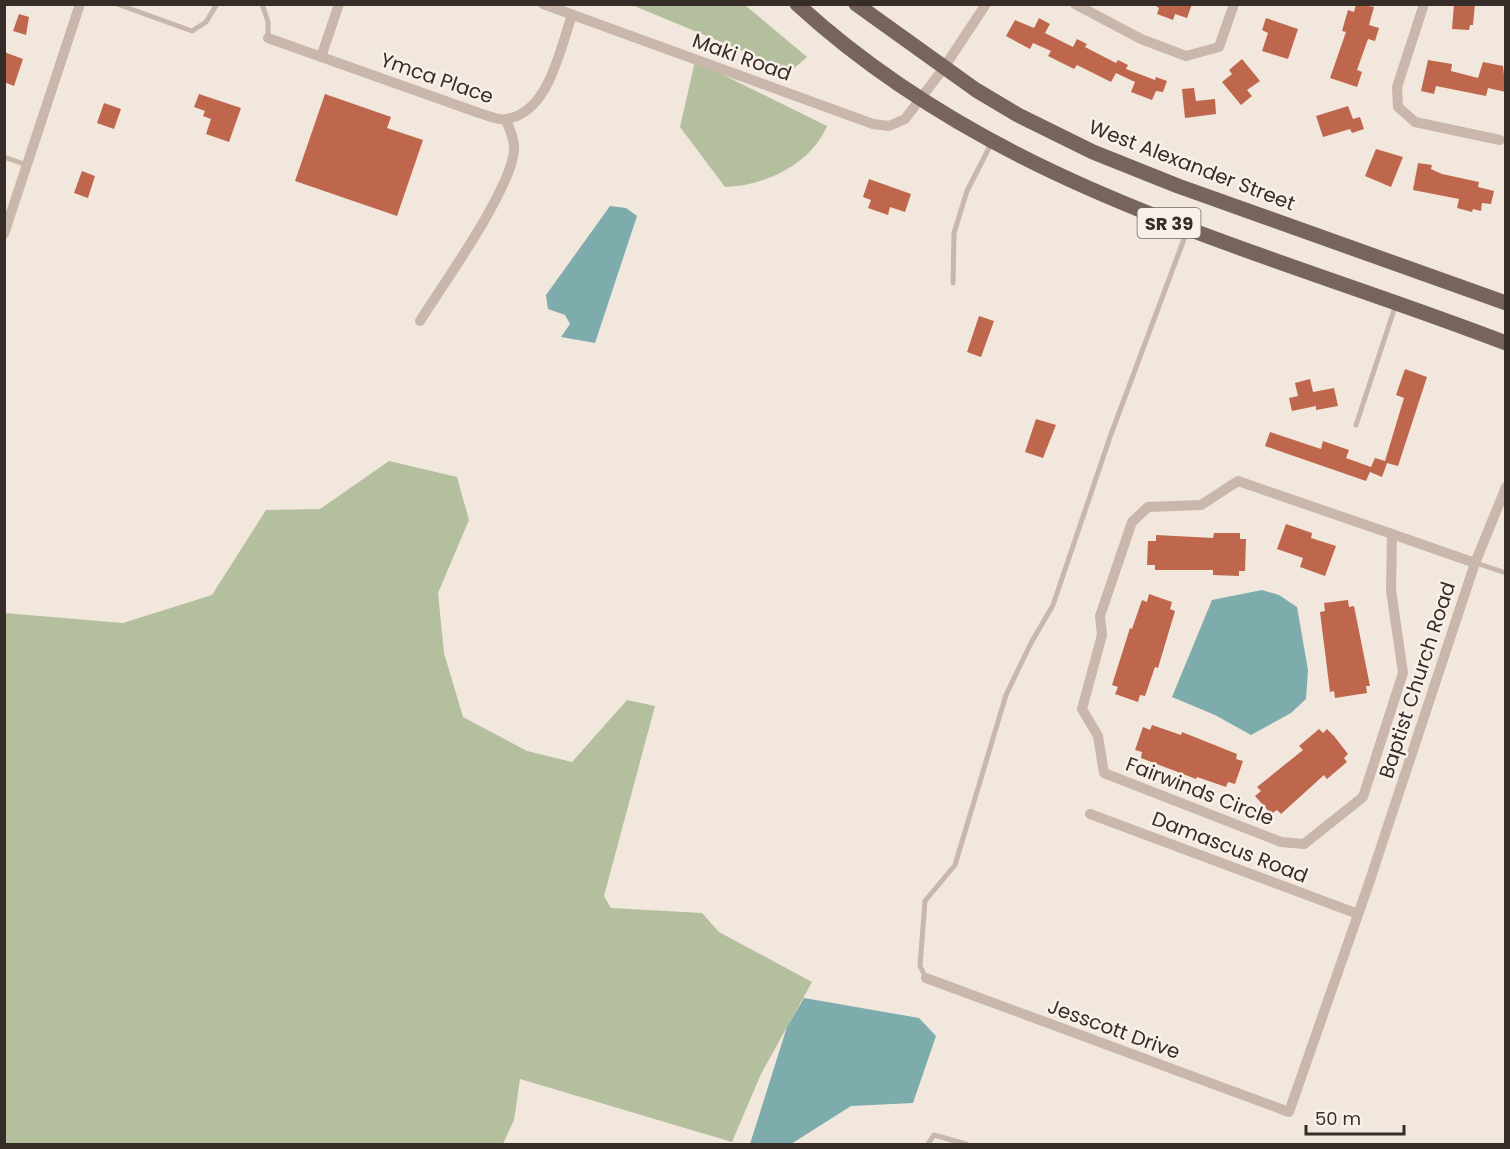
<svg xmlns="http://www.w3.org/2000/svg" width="1510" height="1149" font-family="Poppins,sans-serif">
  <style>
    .green { fill: #b4bf9e }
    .water { fill: #7eabac }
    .building { fill: #bf674d }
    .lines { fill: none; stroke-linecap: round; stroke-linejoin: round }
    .service { stroke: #c8b7aa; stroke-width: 5 }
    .minor { stroke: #c8b7aa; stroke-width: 10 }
    .primary { stroke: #77645b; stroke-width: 15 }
    .labels { text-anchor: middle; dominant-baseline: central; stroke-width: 5; stroke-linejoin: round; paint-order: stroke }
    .shield { fill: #f9f1e9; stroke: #706863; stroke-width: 1.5 }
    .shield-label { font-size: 18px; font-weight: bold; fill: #362d29 }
    .street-label { font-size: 20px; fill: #362d29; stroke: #f9f1e9 }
  </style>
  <rect width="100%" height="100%" fill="#f1e7dd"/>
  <g class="green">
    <polygon points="632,5 745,5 807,57 791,71"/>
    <path d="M695 61 827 126C811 164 765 186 725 187L680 127Z"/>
    <polygon points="389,461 457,477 469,520 438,593 444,653 463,717 527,751 572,762 627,700 655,706 604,896 611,908 702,913 719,932 812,982 761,1074 732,1142 520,1079 514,1120 503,1144 5,1144 4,613 123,623 212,595 266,510 320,509"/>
  </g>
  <g class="water">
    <polygon points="610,206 626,208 637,216 595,343 561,337 570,324 565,315 548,309 546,295"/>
    <polygon points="1262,590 1279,595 1297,607 1308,670 1306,699 1291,713 1251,735 1215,715 1172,697 1212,600"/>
    <polygon points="804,998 919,1018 936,1036 913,1103 851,1106 791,1144 750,1144 787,1027"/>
  </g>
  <g class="building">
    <polygon points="1153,4 1192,4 1187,18 1175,14 1173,20 1157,14 1159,8"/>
    <polygon points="1356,4 1374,7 1369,25 1379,28 1375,41 1368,39 1357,70 1362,72 1357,87 1330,78 1346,32 1342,31 1348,10 1354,12"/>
    <polygon points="1454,4 1475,4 1473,25 1470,25 1469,30 1452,29"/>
    <polygon points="19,14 29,17 26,35 13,31"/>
    <polygon points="1039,18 1050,24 1045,33 1073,47 1077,39 1087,44 1085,47 1116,63 1118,60 1128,65 1126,69 1155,80 1156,77 1167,81 1163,92 1156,91 1152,100 1131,92 1135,82 1116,73 1111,82 1077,65 1074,69 1048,56 1051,51 1033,43 1030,49 1006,36 1015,20 1034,28"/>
    <polygon points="1266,18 1298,29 1288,59 1262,51 1268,33 1262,30"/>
    <polygon points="4,52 23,59 14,86 4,82"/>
    <polygon points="1242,59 1260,81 1247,90 1252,96 1241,105 1222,82 1232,74 1229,70"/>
    <polygon points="1428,60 1452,64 1451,71 1478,78 1483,62 1503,66 1506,92 1488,88 1486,96 1436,86 1434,94 1421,91"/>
    <polygon points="1194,88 1196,101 1215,99 1216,114 1185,118 1182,89"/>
    <polygon points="199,94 241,108 229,142 206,134 211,119 203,116 205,111 194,107"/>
    <polygon points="325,94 391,117 387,128 423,140 397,216 295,181"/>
    <polygon points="104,103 121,109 114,129 97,123"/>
    <polygon points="1348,106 1353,119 1360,117 1364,129 1352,133 1350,129 1323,137 1316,116"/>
    <polygon points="1376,149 1403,157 1391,187 1365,176"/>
    <polygon points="1418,163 1432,165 1431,169 1442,174 1479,182 1478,187 1494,191 1491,204 1482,203 1481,211 1473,209 1472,212 1457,208 1459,199 1413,190"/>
    <polygon points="82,171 95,176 88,198 74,193"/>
    <polygon points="869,179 911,194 905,212 890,207 888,215 868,208 871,200 863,197"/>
    <polygon points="979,316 994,321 981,357 967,352"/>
    <polygon points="1405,369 1427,377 1398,466 1387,463 1382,477 1370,472 1366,481 1265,446 1270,432 1321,449 1323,441 1349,450 1346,458 1371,467 1375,458 1385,461 1404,398 1396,395"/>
    <polygon points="1310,379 1313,392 1334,388 1338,406 1316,410 1316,406 1292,411 1289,398 1298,396 1295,383"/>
    <polygon points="1036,419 1056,425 1043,458 1025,452"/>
    <polygon points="1286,524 1312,533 1311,538 1336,546 1325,576 1300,567 1303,558 1277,549"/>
    <polygon points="1214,533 1240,533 1240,539 1246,539 1245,571 1239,571 1239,576 1213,575 1213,570 1155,570 1155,565 1147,565 1148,541 1156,541 1156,535 1213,538"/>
    <polygon points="1149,594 1172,602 1170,609 1175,611 1158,668 1155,667 1145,696 1140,695 1138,702 1115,694 1118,687 1112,685 1130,628 1132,629 1142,600 1147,602"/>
    <polygon points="1348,600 1349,607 1354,606 1370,686 1366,686 1367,693 1335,698 1334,691 1330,692 1320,612 1325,611 1324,603"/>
    <polygon points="1152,725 1181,735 1182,732 1237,754 1236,759 1243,761 1235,784 1228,782 1226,787 1197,777 1196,779 1141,758 1142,752 1135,750 1143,727 1150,730"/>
    <polygon points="1319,729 1323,733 1327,729 1334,736 1348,754 1344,758 1347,762 1327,779 1324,775 1281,814 1277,810 1271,814 1255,796 1261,791 1257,787 1303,750 1299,746"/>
  </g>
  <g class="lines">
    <g class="service">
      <polyline points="117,4 192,31 206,22 217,4"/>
      <polyline points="262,4 268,22 268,38"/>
      <polyline points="4,157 27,165"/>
      <polyline points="953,283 954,233 967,191 992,142"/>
      <polyline points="1356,425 1396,304"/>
      <polyline points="1476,563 1506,573"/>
      <polyline points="926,978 920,966 925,901 955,865 1006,695 1031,643 1053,605 1110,437 1187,231"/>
      <polyline points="928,1144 934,1135 966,1144"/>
    </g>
    <g class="minor">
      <polyline points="543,4 873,124 889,126 905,119 943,69 986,4"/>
      <polyline points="1075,4 1141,39 1186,56 1219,47 1234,4"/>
      <polyline points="1424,4 1397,87 1398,107 1415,122 1500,140"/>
      <path d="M268 38 479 113C487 115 499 121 507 119 549 112 560 49 572 15"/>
      <polyline points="321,57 339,4"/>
      <polyline points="4,234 80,4"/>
      <path d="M420 321C444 283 510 191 514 151 515 140 510 130 506 120"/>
      <polygon points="1238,481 1392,534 1391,590 1403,673 1363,797 1304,844 1281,842 1104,773 1098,736 1082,709 1102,635 1100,616 1132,522 1148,507 1201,505"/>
      <polyline points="1392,534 1475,563"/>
      <polyline points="1090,814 1358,914"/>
      <polyline points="926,978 1289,1112 1368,886 1475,563 1506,487"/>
    </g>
    <g class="primary">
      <path d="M797 4C1001 191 1256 247 1506 343"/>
      <polyline points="856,4 976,90 1018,115 1093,152 1178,186 1506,303"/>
    </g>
  </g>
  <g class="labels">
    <rect class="shield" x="1137.5" y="208" width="63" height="30" rx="4.5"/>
    <g class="shield-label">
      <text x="1169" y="223">SR 39</text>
    </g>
    <g class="street-label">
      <text transform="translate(742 57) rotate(20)">Maki Road</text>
      <text transform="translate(437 78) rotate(19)">Ymca Place</text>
      <text transform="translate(1192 165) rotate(21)">West Alexander Street</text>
      <text transform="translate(1417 680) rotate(-72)">Baptist Church Road</text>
      <text transform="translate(1200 791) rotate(21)">Fairwinds Circle</text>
      <text transform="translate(1230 847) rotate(21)">Damascus Road</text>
      <text transform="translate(1114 1029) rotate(20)">Jesscott Drive</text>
    </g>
  </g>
  <rect width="1510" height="1149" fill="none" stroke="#362d29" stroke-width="12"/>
  <path d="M1306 1125v9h98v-9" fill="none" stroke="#362d29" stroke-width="3"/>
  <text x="1315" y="1125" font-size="18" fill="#362d29" stroke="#f9f1e9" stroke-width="4.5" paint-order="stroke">50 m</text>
</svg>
